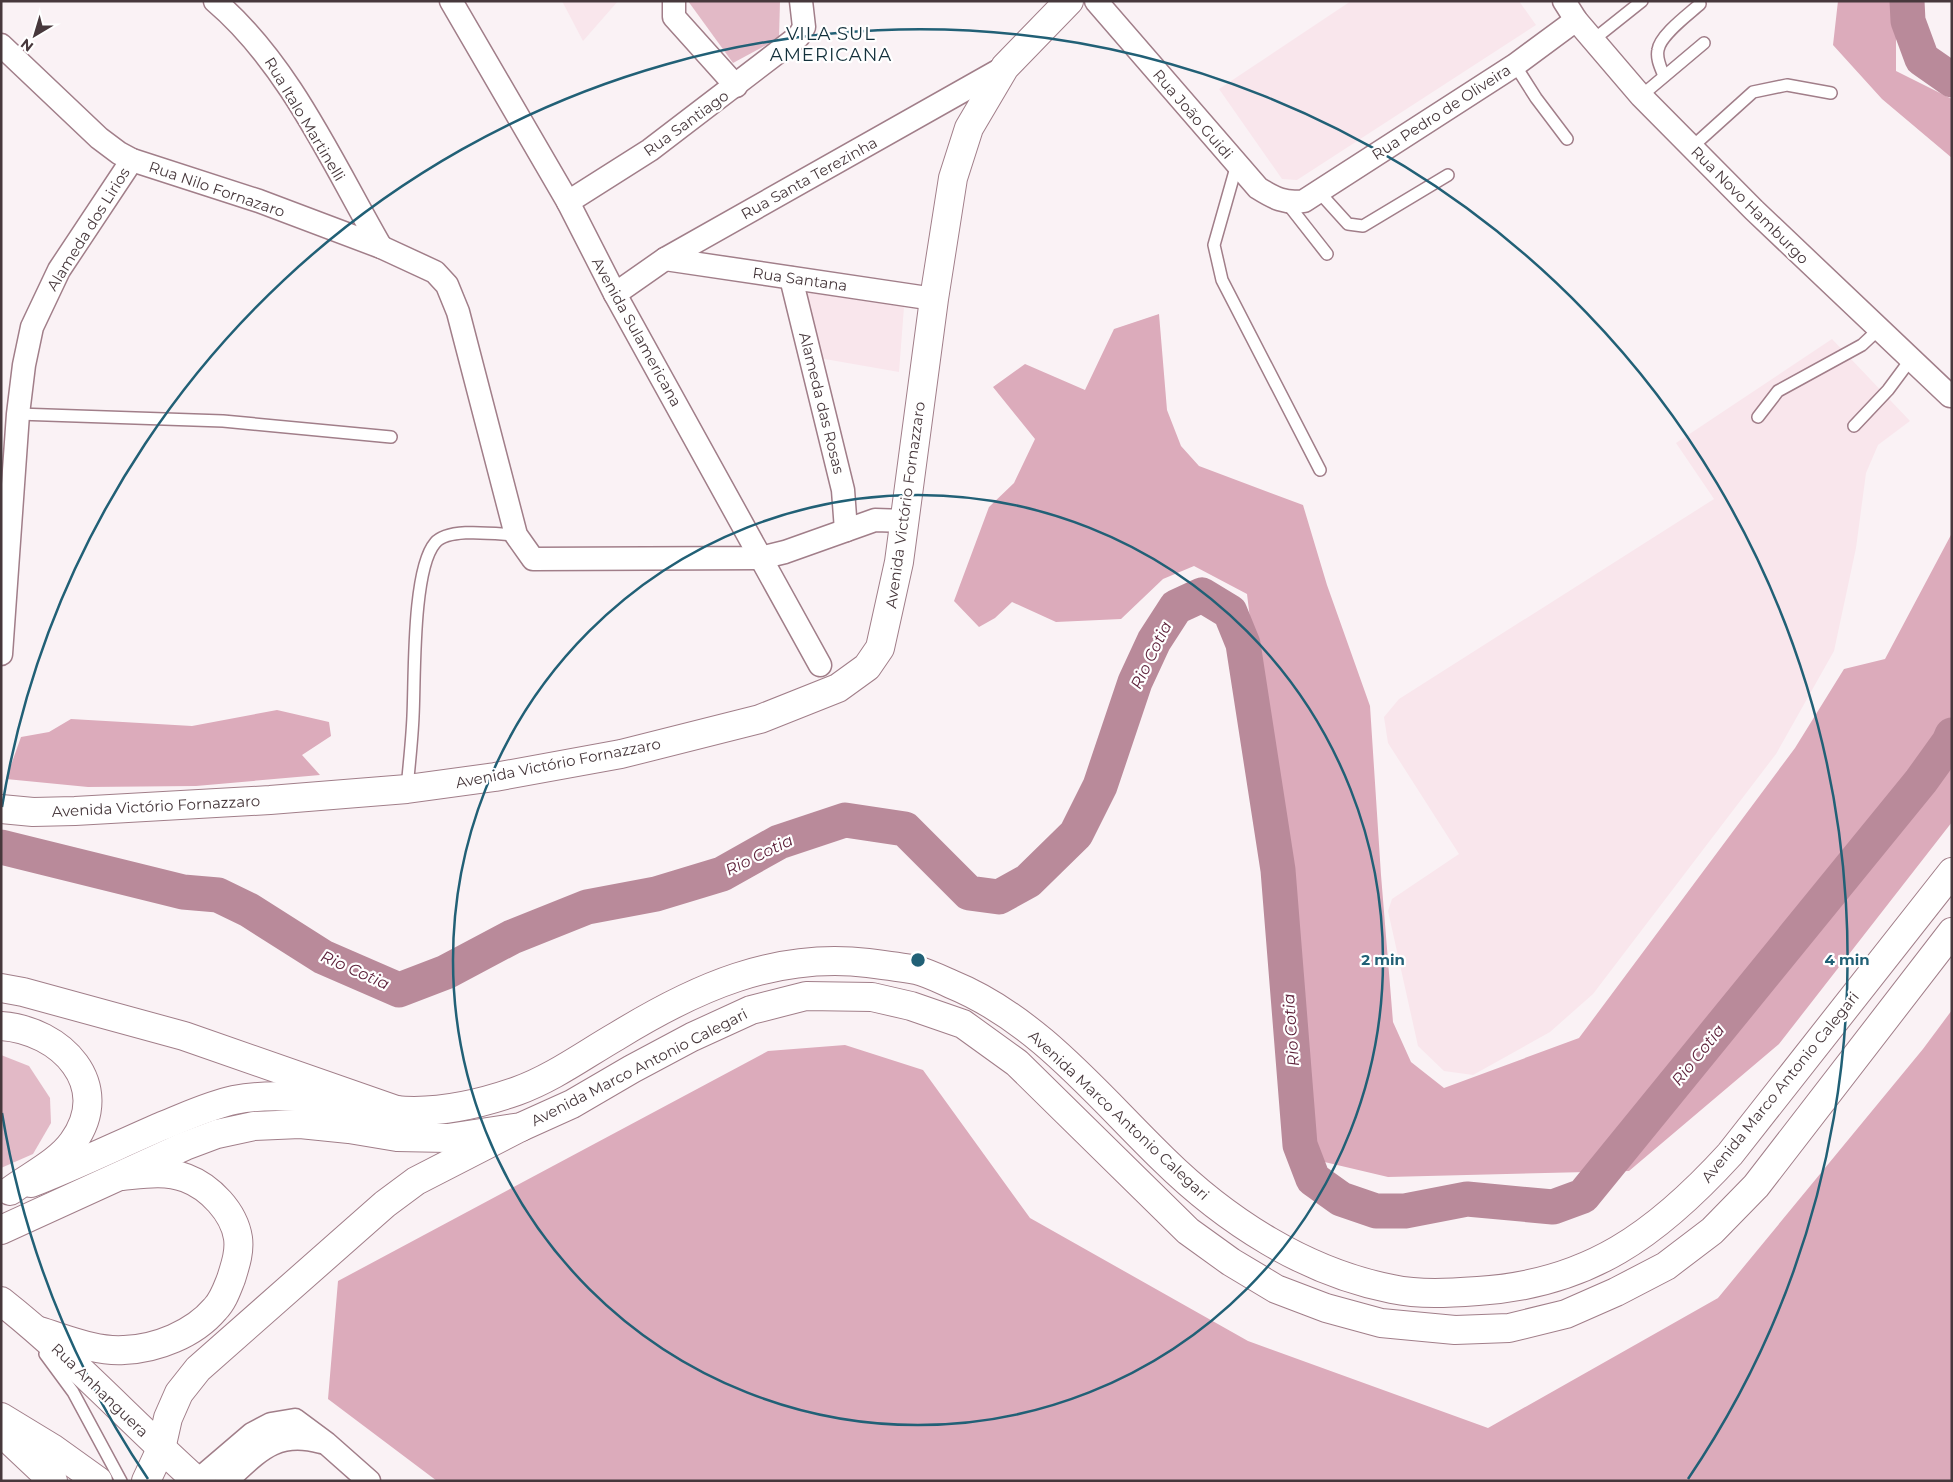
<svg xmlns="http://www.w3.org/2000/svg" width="1953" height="1482" font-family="Montserrat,sans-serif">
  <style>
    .built { fill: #f9e6ec }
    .green { fill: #e2b9c6 }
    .forest { fill: #dcabbb }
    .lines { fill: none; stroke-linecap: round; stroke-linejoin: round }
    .river { stroke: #b98a9a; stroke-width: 35 }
    .service-casing { stroke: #a17e89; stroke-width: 14 }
    .minor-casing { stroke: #a17e89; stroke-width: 25 }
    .tertiary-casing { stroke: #a17e89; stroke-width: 30 }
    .secondary-casing { stroke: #a17e89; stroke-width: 30 }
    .primary-casing { stroke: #a17e89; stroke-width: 30 }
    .service { stroke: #fff; stroke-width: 11 }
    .minor { stroke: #fff; stroke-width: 22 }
    .tertiary { stroke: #fff; stroke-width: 28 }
    .secondary { stroke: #fff; stroke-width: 28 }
    .primary { stroke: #fff; stroke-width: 28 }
    .ring { fill: none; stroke: #216076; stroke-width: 2.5 }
    .labels { text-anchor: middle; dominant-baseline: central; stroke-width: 4.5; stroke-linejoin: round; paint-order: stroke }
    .street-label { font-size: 15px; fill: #47383c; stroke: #fff }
    .water-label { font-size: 16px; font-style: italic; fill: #5e223b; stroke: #fff }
    .quarter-label { font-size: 18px; letter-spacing: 1px; fill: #13303b; stroke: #fff }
    .centre { fill: #216076; stroke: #fff; stroke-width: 2.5 }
    .ring-label { font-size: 15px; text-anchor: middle; font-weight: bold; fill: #216076; stroke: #fff; stroke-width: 4.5; stroke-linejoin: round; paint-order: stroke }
  </style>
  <rect width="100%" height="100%" fill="#faf2f5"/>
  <g class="built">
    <polygon points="562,1 618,1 583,41"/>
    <polygon points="1351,1 1519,1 1536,25 1297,180 1282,179 1219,89"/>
    <polygon points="805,292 904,307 899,372 819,358"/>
    <polygon points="1832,339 1910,421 1878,445 1866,473 1856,548 1834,651 1776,754 1593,994 1550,1032 1473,1075 1444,1071 1418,1046 1388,911 1392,899 1459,854 1388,743 1384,717 1399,699 1714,499 1676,443"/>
  </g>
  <g class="green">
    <polygon points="688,1 780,1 779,38 733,63"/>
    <polygon points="1,1055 29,1066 50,1098 51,1123 33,1154 1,1168"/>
  </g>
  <g class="forest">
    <polygon points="1838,1 1896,1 1896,71 1952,99 1952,158 1882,99 1833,45"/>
    <polygon points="1159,314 1167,410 1181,446 1199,466 1303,505 1327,585 1370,706 1381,875 1393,1022 1411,1062 1444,1088 1579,1038 1795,748 1844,669 1885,659 1952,533 1952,822 1779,1044 1629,1171 1388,1177 1316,1160 1247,594 1194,566 1163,579 1121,619 1056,622 1012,602 995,618 979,627 954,601 989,507 1014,483 1035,439 993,387 1025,364 1085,390 1114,329"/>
    <polygon points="277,710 329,722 331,736 302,755 320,775 196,786 88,787 6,779 21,737 49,732 71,719 192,726"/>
    <polygon points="1952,1010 1952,1481 437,1481 328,1399 338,1281 768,1051 845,1045 923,1070 1030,1218 1248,1341 1488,1428 1718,1298 1923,1049"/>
  </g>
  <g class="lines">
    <g class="river">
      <polyline points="1907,1 1908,21 1922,59 1952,80"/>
      <polyline points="1,847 183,892 218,895 249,910 323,957 399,990 446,972 512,937 587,907 656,894 722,874 779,842 845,820 905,829 969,893 999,897 1028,881 1076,834 1100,786 1135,682 1154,641 1176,607 1202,595 1230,612 1243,644 1278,870 1300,1145 1313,1179 1341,1199 1376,1211 1405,1211 1467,1199 1553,1207 1583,1196 1921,781 1949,742 1952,735"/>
    </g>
    <g class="service-casing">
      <g id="service">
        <polyline points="1593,40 1642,1"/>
        <polyline points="1515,65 1536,98 1567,139"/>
        <path d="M1664 76C1661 68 1656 59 1658 50 1660 35 1689 14 1700 4"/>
        <polyline points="1641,96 1704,43"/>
        <polyline points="1692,147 1753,92 1787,85 1831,93"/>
        <polyline points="1237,164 1214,245 1222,280 1320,470"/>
        <polyline points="1319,192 1348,224 1363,226 1448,175"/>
        <polyline points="1287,203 1327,254"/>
        <polyline points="18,414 223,421 391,437"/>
        <polyline points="1758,417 1778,391 1862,345 1878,330"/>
        <polyline points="1854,426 1888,390 1911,359"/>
        <path d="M407 789C409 765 412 741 413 716 415 679 412 570 435 543 448 527 496 534 516 535"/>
        <polyline points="45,1354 73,1392 121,1481"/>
      </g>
    </g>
    <g class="minor-casing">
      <g id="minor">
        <path d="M215 1C289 64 333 164 381 247"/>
        <polyline points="451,1 568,202 615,294 820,665"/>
        <polyline points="674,1 674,17 736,86"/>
        <path d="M1096 1 1258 188C1274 198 1285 204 1304 201L1515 65 1576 20"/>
        <polyline points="1564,1 1576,20 1641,96 1754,210 1950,396"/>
        <polyline points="1,45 99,138 119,153 132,160 259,201 381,247 435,272 447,285 458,312 516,535 533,559 760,558 785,552 875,520 905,521"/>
        <polyline points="568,202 650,150 799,36 804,27 801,1"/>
        <polyline points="665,259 934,299"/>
        <polyline points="791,278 843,490 846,530"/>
        <polyline points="615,294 665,259 1005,67"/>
        <polyline points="1,654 18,414 24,365 32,327 59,270 132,160"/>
        <polyline points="197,1481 252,1434 271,1424 295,1420 326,1443 369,1481"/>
        <path d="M226 1481C257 1453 275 1429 321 1442"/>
      </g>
    </g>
    <g class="tertiary-casing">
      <polyline id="tertiary" points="1,809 33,812 75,811 270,800 407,789 495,777 621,754 760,719 838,688 867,667 880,648 899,562 934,299 953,178 969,128 1005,67 1069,1"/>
    </g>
    <g class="secondary-casing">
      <g id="secondary">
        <path d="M31 1183C75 1166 118 1145 162 1126 185 1117 210 1105 234 1100 292 1089 339 1105 395 1110 435 1114 480 1104 517 1091 553 1078 584 1055 617 1036 695 988 775 952 868 963 884 965 900 967 916 970 928 973 940 979 951 984 1037 1019 1098 1096 1163 1159 1226 1221 1305 1272 1392 1289 1420 1295 1450 1293 1478 1291 1589 1284 1657 1234 1730 1154L1952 872"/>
        <polyline points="1,1230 185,1146 217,1134 254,1126 300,1124 349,1129 397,1137 448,1138 521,1127 572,1104 632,1069 692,1037 751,1010 806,996 872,997 911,1006 963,1024 1017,1063 1188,1231 1231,1262 1276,1289 1326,1308 1381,1323 1455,1330 1509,1328 1566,1314 1616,1292 1666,1266 1712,1231 1756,1186 1952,932"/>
      </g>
    </g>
    <g class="primary-casing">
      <g id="primary">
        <polyline points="1,988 23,992 184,1036 399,1111"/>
        <path d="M1 1026C61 1030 114 1085 73 1142 58 1163 30 1176 10 1191"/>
        <path d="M1 1301C71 1356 131 1422 197 1481"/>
        <path d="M39 1331C66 1339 96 1352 124 1350 156 1349 194 1334 215 1309 223 1301 227 1289 231 1279 235 1266 240 1252 238 1238 234 1212 210 1187 186 1178 165 1170 143 1174 122 1176"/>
        <polyline points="1,1417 52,1448 98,1481"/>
        <polyline points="1,1432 53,1481"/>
        <polyline points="146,1481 161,1449 168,1418 179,1393 198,1369 385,1204 416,1181 521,1127"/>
      </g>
    </g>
    <use href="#service" class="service"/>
    <use href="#minor" class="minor"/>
    <use href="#tertiary" class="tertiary"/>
    <use href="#secondary" class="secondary"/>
    <use href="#primary" class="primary"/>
  </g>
  <g class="ring">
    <circle cx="918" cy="960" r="465"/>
    <path d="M148 1479A929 929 0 0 1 2 1113M2 807A929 929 0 1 1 1688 1479"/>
  </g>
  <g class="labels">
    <g class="street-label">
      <text transform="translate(1441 112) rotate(-33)">Rua Pedro de Oliveira</text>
      <text transform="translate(1193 114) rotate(49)">Rua João Guidi</text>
      <text transform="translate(305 119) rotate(59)">Rua Italo Martinelli</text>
      <text transform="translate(686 123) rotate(-36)">Rua Santiago</text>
      <text transform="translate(809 178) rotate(-29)">Rua Santa Terezinha</text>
      <text transform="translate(217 189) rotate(19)">Rua Nilo Fornazaro</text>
      <text transform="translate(1750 205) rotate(45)">Rua Novo Hamburgo</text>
      <text transform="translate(88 229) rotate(-58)">Alameda dos Lirios</text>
      <text transform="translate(800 279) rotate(8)">Rua Santana</text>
      <text transform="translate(637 332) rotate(61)">Avenida Sulamericana</text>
      <text transform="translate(822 403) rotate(76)">Alameda das Rosas</text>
      <text transform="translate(905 505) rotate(-82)">Avenida Victório Fornazzaro</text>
      <text transform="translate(558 763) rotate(-11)">Avenida Victório Fornazzaro</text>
      <text transform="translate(156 806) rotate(-3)">Avenida Victório Fornazzaro</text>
      <text transform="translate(639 1067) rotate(-27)">Avenida Marco Antonio Calegari</text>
      <text transform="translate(1780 1087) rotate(-51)">Avenida Marco Antonio Calegari</text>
      <text transform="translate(1119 1115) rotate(43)">Avenida Marco Antonio Calegari</text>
      <text transform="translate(100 1390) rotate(44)">Rua Anhanguera</text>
    </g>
    <g class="water-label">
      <text transform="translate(1151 655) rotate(-64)">Rio Cotia</text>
      <text transform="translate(759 855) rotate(-26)">Rio Cotia</text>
      <text transform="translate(355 970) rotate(24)">Rio Cotia</text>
      <text transform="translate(1291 1030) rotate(-94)">Rio Cotia</text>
      <text transform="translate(1698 1055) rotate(-51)">Rio Cotia</text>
    </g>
    <g class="quarter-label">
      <text x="831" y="34">VILA SUL<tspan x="831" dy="21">AMERICANA</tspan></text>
    </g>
  </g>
  <circle cx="918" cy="960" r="8" class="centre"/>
  <g class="ring-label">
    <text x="1383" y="965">2 min</text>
    <text x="1847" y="965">4 min</text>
  </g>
  <rect width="1953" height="1482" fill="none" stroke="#47383c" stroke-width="5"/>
  <g transform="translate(35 35) rotate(218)" stroke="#ffffff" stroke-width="4" paint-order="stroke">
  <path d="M0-4L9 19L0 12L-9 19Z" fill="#47383c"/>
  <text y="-8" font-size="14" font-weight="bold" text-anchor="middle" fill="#47383c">N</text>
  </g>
</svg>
